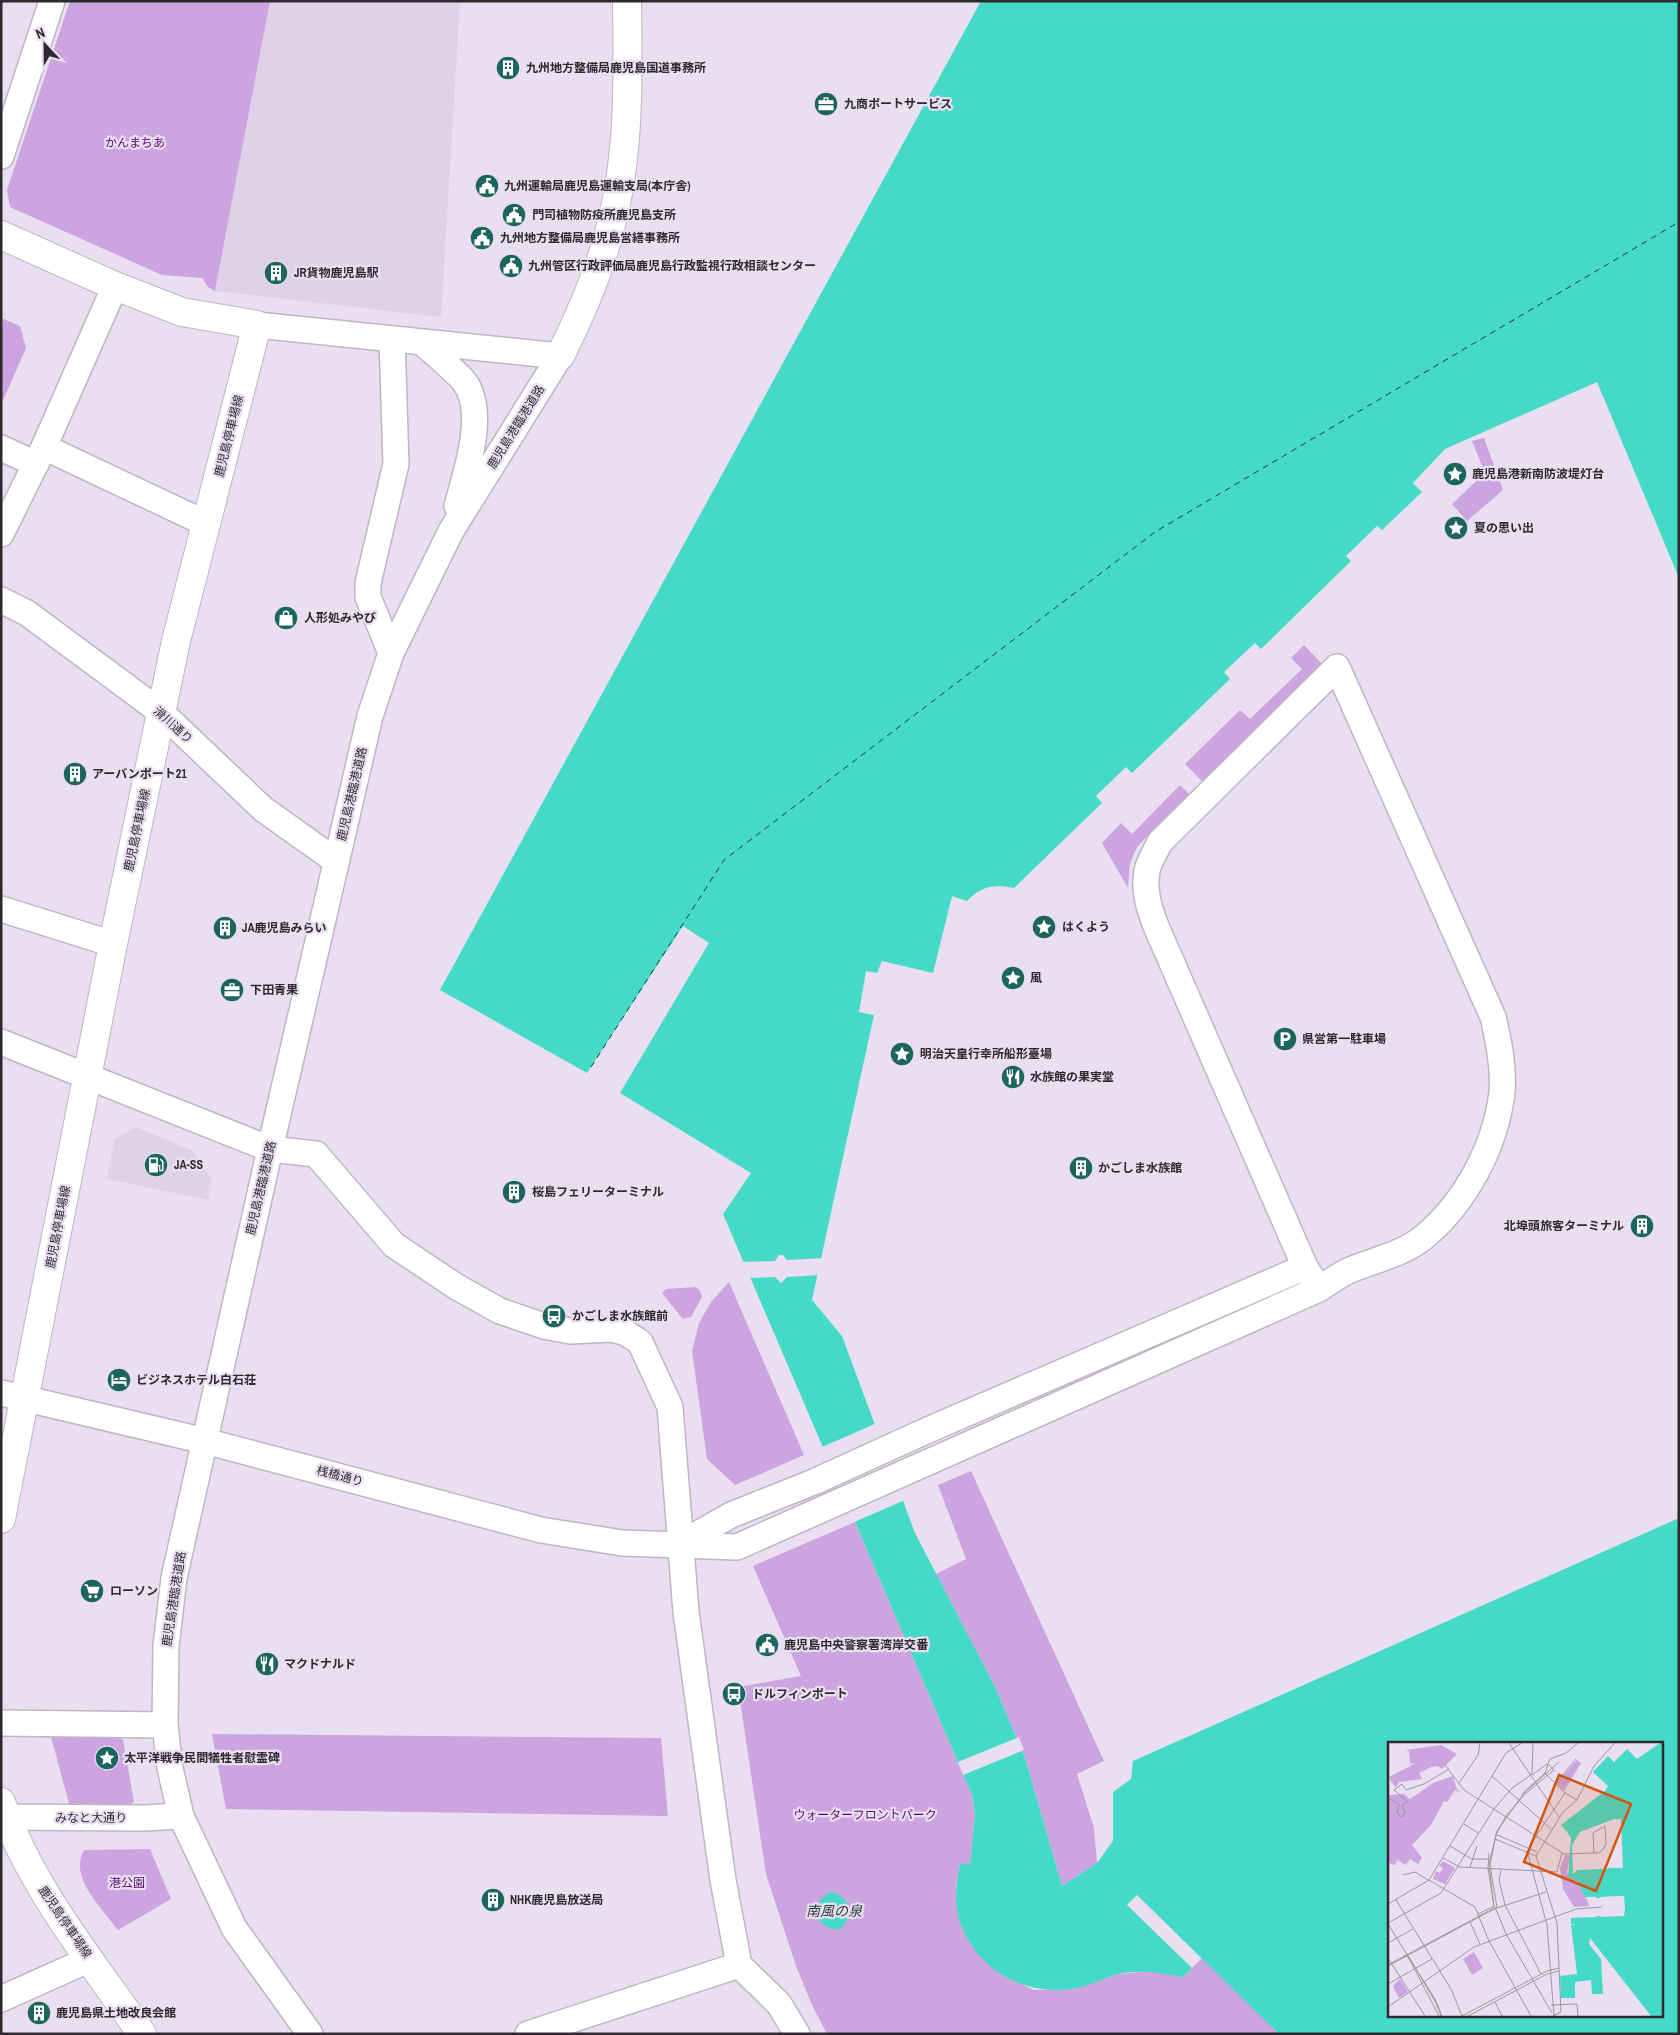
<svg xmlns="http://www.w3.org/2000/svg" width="1680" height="2035" font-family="'Archivo Narrow','Noto Sans JP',sans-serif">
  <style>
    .built { fill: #dfd1e7 }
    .green { fill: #cba4e0 }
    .water { fill: #45dac7; fill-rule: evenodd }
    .pier { fill: #eadff0 }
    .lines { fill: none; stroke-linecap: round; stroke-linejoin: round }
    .ferry { stroke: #233c38; stroke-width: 1; stroke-dasharray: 6 5; stroke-linecap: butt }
    .minor-casing { stroke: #bfb5c5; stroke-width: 28 }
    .major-casing { stroke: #bfb5c5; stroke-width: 30 }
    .highway-casing { stroke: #bfb5c5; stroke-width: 30 }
    .minor { stroke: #fff; stroke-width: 25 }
    .major { stroke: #fff; stroke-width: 28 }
    .highway { stroke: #fff; stroke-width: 28 }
    .labels { text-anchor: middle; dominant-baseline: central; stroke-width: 4.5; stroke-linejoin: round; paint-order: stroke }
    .poi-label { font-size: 12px; font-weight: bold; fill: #2d292f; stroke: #eadff0; text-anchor: start }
    .park-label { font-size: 12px; fill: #550d6f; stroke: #eadff0 }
    .street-label { font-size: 12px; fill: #2d292f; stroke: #eadff0 }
    .water-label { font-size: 14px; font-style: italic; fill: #233c38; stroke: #eadff0 }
    .inset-river { fill: none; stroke: #45dac7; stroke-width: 2.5 }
    .inset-road { fill: none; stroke: #9e96a3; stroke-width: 1 }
    .view { fill: #d55410; fill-opacity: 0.15; stroke: #d55410; stroke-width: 2.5 }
    .inset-edge { fill: none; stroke: #2d292f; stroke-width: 2.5 }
  </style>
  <rect width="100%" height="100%" fill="#eadff0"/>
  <g class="built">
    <polygon points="270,1 460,1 441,317 215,291"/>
    <polygon points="136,1127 193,1151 212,1180 208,1200 107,1179 114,1140"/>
  </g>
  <g class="green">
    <polygon points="70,1 270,1 215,291 208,287 202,278 162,275 10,207 7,190"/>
    <polygon points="1,318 20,326 26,348 1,405"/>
    <polygon points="1484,438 1503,490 1467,521 1452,504 1485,473 1472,441"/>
    <polygon points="1304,645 1322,664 1203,782 1185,764 1240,710 1250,719 1302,669 1291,658"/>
    <polygon points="1180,785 1189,794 1137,847 1130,863 1128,888 1102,843 1121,823 1132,834"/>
    <polygon points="729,1282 804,1455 735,1485 707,1459 692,1351 699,1323 711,1302"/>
    <polygon points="696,1287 700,1291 702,1297 691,1317 683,1319 662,1293 666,1289"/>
    <polygon points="971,1471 1104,1761 1077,1774 1094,1828 1097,1863 1062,1886 1025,1758 995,1687 936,1574 966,1559 938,1485"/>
    <polygon points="855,1522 972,1795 975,1813 970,1866 960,1863 956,1887 958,1914 1002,1975 1034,1990 1073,1989 1119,1974 1153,1971 1183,1977 1202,1958 1279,2034 827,2034 812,2005 796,1966 766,1874 738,1687 801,1676 753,1566"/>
    <polygon points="50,1733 114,1736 123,1740 134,1801 129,1807 70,1807"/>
    <polygon points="212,1734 661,1738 668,1816 226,1809"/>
    <path d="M150 1849 171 1899 118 1930C103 1909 68 1877 84 1850Z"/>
  </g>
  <g class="water">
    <path d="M981 1H1679V578L1597 382 1445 449 1413 483 1422 492 1382 530 1377 526 1346 556 1351 561 1261 649 1255 643 1224 672 1230 679 1132 773 1126 767 1096 796 1102 803 1014 888C994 884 981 886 967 901L952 896 933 973 882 961 877 973 866 971 859 1012 874 1015 812 1300 842 1336 915 1533 995 1687 1025 1758 1062 1886 1097 1863 1113 1841V1792L1131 1779 1133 1761 1679 1518V2034H1279L1137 1895 1127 1905 1192 1968 1183 1977C1162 1973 1141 1969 1119 1974 1103 1978 1088 1987 1072 1989 1020 1996 973 1967 958 1916 954 1899 957 1880 960 1863L970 1865 975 1813 972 1795 723 1214 751 1173 620 1093 709 943 683 926 587 1073 440 990ZM1389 1744H1661V2016H1389Z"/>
    <path d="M831 1892C851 1897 855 1916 840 1929 815 1931 808 1902 831 1892Z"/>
  </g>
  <g class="pier">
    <polygon points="779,1255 783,1255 787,1260 824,1258 820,1275 787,1277 781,1283 775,1277 748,1278 741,1262 775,1261"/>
    <polygon points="877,1423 905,1500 852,1523 820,1448"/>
    <polygon points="1019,1737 1024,1750 963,1775 958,1762"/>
  </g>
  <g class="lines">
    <polyline class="ferry" points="591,1067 724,860 1155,532 1679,222"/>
    <g class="minor-casing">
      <g id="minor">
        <polyline points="1,156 52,1"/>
        <polyline points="257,325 560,356 451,531 391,653 370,716 270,1149 174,1578 166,1646 165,1725 170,1768 181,1816 234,1928 310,2034"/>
        <path d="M423 343C436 355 451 367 463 380 488 410 466 472 457 506"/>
        <polyline points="44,447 207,524"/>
        <polyline points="1,448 36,464"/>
        <polyline points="1,534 44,447 115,286"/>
        <polyline points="1,600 27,613 162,713 263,809 336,861"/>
        <polyline points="391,653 368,597 368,583 396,464 392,339"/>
        <polyline points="1,909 113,944"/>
        <polyline points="1,1042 270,1149 316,1154 394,1245 457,1287 500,1311 544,1326 570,1331 611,1329 624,1332 640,1342 670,1407 686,1612 723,1880 739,1965 779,2004 797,2034"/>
        <path d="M1 1393 205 1441 541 1530 622 1543 737 1547 1319 1289C1328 1283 1338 1276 1348 1271 1373 1260 1402 1255 1424 1237 1465 1203 1496 1146 1502 1092 1504 1067 1499 1042 1493 1017L1337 667 1160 842C1156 851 1149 861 1147 871 1141 902 1160 934 1172 963L1305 1267 1319 1289"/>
        <polyline points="680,1544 731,1515 816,1481 928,1430 1305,1267"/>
        <polyline points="1,1723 165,1725"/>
        <polyline points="1,1817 144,1818 181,1816"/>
        <polyline points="1,1999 90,1959"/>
        <polyline points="528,2034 739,1965"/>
      </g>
    </g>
    <g class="major-casing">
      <g id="major">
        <polyline points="1,235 115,286 182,312 257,325 176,641 113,944 1,1519"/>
        <path d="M1 1802C31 1888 91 1960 142 2034"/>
      </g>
    </g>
    <g class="highway-casing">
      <path id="highway" d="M560 356C581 314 600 271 611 225 630 152 628 75 627 1"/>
    </g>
    <use href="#minor" class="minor"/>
    <use href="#major" class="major"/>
    <use href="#highway" class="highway"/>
  </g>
  <defs>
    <g id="building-disc" transform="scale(1.25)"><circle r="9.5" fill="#1c655c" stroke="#eadff0"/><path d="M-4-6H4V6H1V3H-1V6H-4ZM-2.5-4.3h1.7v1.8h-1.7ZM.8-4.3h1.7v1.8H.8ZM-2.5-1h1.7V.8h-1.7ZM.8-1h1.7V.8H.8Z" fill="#fff"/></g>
    <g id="office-disc" transform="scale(1.25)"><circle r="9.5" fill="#1c655c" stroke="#eadff0"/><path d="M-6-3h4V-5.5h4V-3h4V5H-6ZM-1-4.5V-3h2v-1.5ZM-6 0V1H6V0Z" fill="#fff"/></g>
    <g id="civic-disc" transform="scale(1.25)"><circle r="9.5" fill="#1c655c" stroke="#eadff0"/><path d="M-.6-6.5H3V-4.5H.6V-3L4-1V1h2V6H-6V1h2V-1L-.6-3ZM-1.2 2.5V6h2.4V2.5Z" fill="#fff"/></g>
    <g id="sight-disc" transform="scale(1.25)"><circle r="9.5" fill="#1c655c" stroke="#eadff0"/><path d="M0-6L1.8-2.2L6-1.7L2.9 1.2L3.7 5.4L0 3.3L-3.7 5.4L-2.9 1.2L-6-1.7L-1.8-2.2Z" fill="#fff"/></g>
    <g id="shop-disc" transform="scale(1.25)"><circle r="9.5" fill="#1c655c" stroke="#eadff0"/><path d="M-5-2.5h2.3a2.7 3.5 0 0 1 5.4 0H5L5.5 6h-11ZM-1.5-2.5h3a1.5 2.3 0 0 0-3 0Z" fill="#fff"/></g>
    <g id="parking-disc" transform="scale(1.25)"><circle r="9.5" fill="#1c655c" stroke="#eadff0"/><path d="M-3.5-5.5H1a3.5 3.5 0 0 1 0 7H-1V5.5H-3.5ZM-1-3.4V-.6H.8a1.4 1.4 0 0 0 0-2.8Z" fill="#fff"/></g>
    <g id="restaurant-disc" transform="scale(1.25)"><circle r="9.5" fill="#1c655c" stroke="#eadff0"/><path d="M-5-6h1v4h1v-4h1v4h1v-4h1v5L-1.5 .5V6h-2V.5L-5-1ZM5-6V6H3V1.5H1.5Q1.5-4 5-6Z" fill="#fff"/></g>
    <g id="fuel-disc" transform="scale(1.25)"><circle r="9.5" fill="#1c655c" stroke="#eadff0"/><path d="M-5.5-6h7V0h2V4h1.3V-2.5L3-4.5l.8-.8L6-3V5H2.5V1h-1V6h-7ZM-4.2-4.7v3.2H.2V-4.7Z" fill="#fff"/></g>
    <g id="bus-disc" transform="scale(1.25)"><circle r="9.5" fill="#1c655c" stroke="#eadff0"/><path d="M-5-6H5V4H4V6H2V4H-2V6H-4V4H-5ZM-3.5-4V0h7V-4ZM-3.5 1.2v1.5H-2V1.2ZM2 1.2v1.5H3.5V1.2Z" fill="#fff"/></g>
    <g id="hotel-disc" transform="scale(1.25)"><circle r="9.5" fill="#1c655c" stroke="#eadff0"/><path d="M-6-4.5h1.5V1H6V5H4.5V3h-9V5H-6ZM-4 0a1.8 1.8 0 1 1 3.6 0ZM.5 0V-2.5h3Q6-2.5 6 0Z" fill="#fff"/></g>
    <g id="supermarket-disc" transform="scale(1.25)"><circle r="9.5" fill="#1c655c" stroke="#eadff0"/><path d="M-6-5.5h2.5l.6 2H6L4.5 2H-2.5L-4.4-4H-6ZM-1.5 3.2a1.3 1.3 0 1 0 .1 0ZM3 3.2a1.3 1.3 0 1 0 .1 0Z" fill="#fff"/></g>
  </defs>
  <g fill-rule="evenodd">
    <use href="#building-disc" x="508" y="68"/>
    <use href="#office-disc" x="826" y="104"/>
    <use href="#civic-disc" x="487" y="186"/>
    <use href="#civic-disc" x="514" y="215"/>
    <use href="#civic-disc" x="482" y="238"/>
    <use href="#civic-disc" x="511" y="266"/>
    <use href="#building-disc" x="276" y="273"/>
    <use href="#sight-disc" x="1455" y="474"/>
    <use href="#sight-disc" x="1456" y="528"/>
    <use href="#shop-disc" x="286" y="618"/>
    <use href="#building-disc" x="75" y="774"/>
    <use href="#sight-disc" x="1044" y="927"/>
    <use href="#building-disc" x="225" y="928"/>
    <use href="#sight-disc" x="1013" y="978"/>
    <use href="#office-disc" x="232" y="990"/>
    <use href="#parking-disc" x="1285" y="1039"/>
    <use href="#sight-disc" x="902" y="1054"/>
    <use href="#restaurant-disc" x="1013" y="1077"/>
    <use href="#fuel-disc" x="156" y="1165"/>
    <use href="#building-disc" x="1081" y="1168"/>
    <use href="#building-disc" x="514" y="1192"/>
    <use href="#building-disc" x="1642" y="1226"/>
    <use href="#bus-disc" x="554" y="1316"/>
    <use href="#hotel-disc" x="119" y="1380"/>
    <use href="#supermarket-disc" x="92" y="1591"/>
    <use href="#civic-disc" x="767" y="1645"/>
    <use href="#restaurant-disc" x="267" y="1664"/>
    <use href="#bus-disc" x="734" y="1694"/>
    <use href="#sight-disc" x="107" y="1758"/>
    <use href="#building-disc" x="493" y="1900"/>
    <use href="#building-disc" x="39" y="2013"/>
  </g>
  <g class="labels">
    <g class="poi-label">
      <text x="526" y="68">九州地方整備局鹿児島国道事務所</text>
      <text x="844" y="104">九商ポートサービス</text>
      <text x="504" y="186">九州運輸局鹿児島運輸支局(本庁舎)</text>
      <text x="532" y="215">門司植物防疫所鹿児島支所</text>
      <text x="500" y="238">九州地方整備局鹿児島営繕事務所</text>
      <text x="528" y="266">九州管区行政評価局鹿児島行政監視行政相談センター</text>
      <text x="294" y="273">JR貨物鹿児島駅</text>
      <text x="1472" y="474">鹿児島港新南防波堤灯台</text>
      <text x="1474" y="528">夏の思い出</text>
      <text x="304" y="618">人形処みやび</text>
      <text x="92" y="774">アーバンポート21</text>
      <text x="1062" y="927">はくよう</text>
      <text x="242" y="928">JA鹿児島みらい</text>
      <text x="1030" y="978">風</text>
      <text x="250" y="990">下田青果</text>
      <text x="1302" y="1039">県営第一駐車場</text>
      <text x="920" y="1054">明治天皇行幸所船形臺場</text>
      <text x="1030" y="1077">水族館の果実堂</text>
      <text x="174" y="1165">JA-SS</text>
      <text x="1098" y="1168">かごしま水族館</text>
      <text x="532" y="1192">桜島フェリーターミナル</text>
      <text x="1624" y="1226" text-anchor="end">北埠頭旅客ターミナル</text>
      <text x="572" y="1316">かごしま水族館前</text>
      <text x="136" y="1380">ビジネスホテル白石荘</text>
      <text x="110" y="1591">ローソン</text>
      <text x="784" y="1645">鹿児島中央警察署湾岸交番</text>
      <text x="284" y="1664">マクドナルド</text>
      <text x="752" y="1694">ドルフィンポート</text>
      <text x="124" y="1758">太平洋戦争民間犠牲者慰霊碑</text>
      <text x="510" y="1900">NHK鹿児島放送局</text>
      <text x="56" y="2013">鹿児島県土地改良会館</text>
    </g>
    <g class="park-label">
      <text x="135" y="143">かんまちあ</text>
      <text x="865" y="1815">ウォーターフロントパーク</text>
      <text x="127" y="1883">港公園</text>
    </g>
    <g class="street-label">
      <text transform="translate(516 427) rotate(-58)">鹿児島港臨港道路</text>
      <text transform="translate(229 436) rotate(-76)">鹿児島停車場線</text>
      <text transform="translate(173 725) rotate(42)">滑川通り</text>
      <text transform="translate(352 794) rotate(-77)">鹿児島港臨港道路</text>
      <text transform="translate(137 830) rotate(-78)">鹿児島停車場線</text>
      <text transform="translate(261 1188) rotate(-77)">鹿児島港臨港道路</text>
      <text transform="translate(58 1227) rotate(-79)">鹿児島停車場線</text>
      <text transform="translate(340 1476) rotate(15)">桟橋通り</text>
      <text transform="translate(174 1599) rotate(-81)">鹿児島港臨港道路</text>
      <text x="91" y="1818">みなと大通り</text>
      <text transform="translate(65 1922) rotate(56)">鹿児島停車場線</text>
    </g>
    <g class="water-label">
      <text x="834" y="1911">南風の泉</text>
    </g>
  </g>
  <g transform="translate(1388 1742)">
    <rect width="275" height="275" fill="#eadff0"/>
    <path d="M53 3 69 12 54 27 50 24 43 25 31 31 34 37 11 40 8 45 3 40 1 35 28 21 22 22 21 9 17 8ZM189 18 193 21 176 49 168 41ZM65 34 69 47 74 51 67 48 59 60 56 59 43 83 24 103 34 116 30 122 22 117 18 123 9 118 7 123 3 122 0 119V53L16 52 22 57 45 41ZM177 113H182L179 131 189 138 202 164 186 165 175 147 172 126ZM55 119 67 126 57 142 45 137 48 129 52 131 55 126 51 124ZM86 210 95 226 84 233 75 217ZM12 237 20 250 11 256 5 244Z" fill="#cba4e0"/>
    <path d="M272 1H275V274H263L202 196 201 202 213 217 215 252H204L203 238 187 240V256H173L172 234 189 232 183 183 190 182H183V176L236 174 237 167 236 154 197 155 189 138 180 135 183 96 179 90 185 85 178 89 173 83 217 49 220 44 205 30 220 14 226 20 239 7 249 17ZM226 77H233L235 126 189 128 185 132 184 103 192 90Z" fill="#45dac7" fill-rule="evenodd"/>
    <path class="inset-river" d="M178 89 188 82 212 76 275 68M220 127 239 128 275 138M208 155 243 148 275 151M237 167 275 166M245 168 275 164M209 175 229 180 252 179 275 172M187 183 203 188H228L275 180M194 184 228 186 275 178M198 184 258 182 275 177M200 186 228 187 275 179"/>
    <path class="inset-road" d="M121 1 171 75M160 22 162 17 178 11 190 1M160 22 157 31 177 51 142 103 140 112 159 183 166 274M57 23 76 48 176 112 206 111H210L214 109 218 102 217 84 205 91 206 111M144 33 159 22M104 34 163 87M71 41 90 13 92 1M167 42 188 17M134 52 157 31M0 56 11 62 9 71 14 75 17 71 14 63 20 60 6 48 14 42 18 48 36 42 61 27M189 58 206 24 227 1M76 82 90 91M107 92 149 110M107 97 148 114M62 104 84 117H100M101 111 100 126 106 164M55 116 72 125 150 129M82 125 89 104M113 128 111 138 117 163 153 232M150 129 169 130 174 111M15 133 27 130 40 138M41 138 87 165 101 199 143 274M8 158 63 247 74 274M0 162 41 138 118 11 134 1M107 165 118 192 164 271M109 166 102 123 108 93 118 74 137 52 166 28 160 22M109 166 158 150M90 172 106 164M91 175 109 166M82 180 92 202M0 181 53 151 106 67 123 47 144 32 145 1M0 182 18 211M0 201 25 187M15 214 21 215 48 261 53 274M0 216 37 274M0 223 106 166 101 122 109 89 136 51 171 20M0 224 91 175M0 242 44 217M107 260 114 274M163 263 189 262 190 274M0 265 86 205 188 167 214 165M51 274 18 211 47 257 54 274M74 274 159 229 171 226M80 274 159 232 171 229M165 274 173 270 169 181 148 114 175 70 189 58 177 51"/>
    <path class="view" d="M171 33 243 62 208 149 136 120Z"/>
    <rect width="275" height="275" class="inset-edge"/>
  </g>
  <rect width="1680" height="2035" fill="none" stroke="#2d292f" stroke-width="5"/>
  <g transform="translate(45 45) rotate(338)" stroke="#eadff0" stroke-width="4" paint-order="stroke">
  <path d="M0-4L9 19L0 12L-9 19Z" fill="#2d292f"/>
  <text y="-8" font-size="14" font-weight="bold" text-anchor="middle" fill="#2d292f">N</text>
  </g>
</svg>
